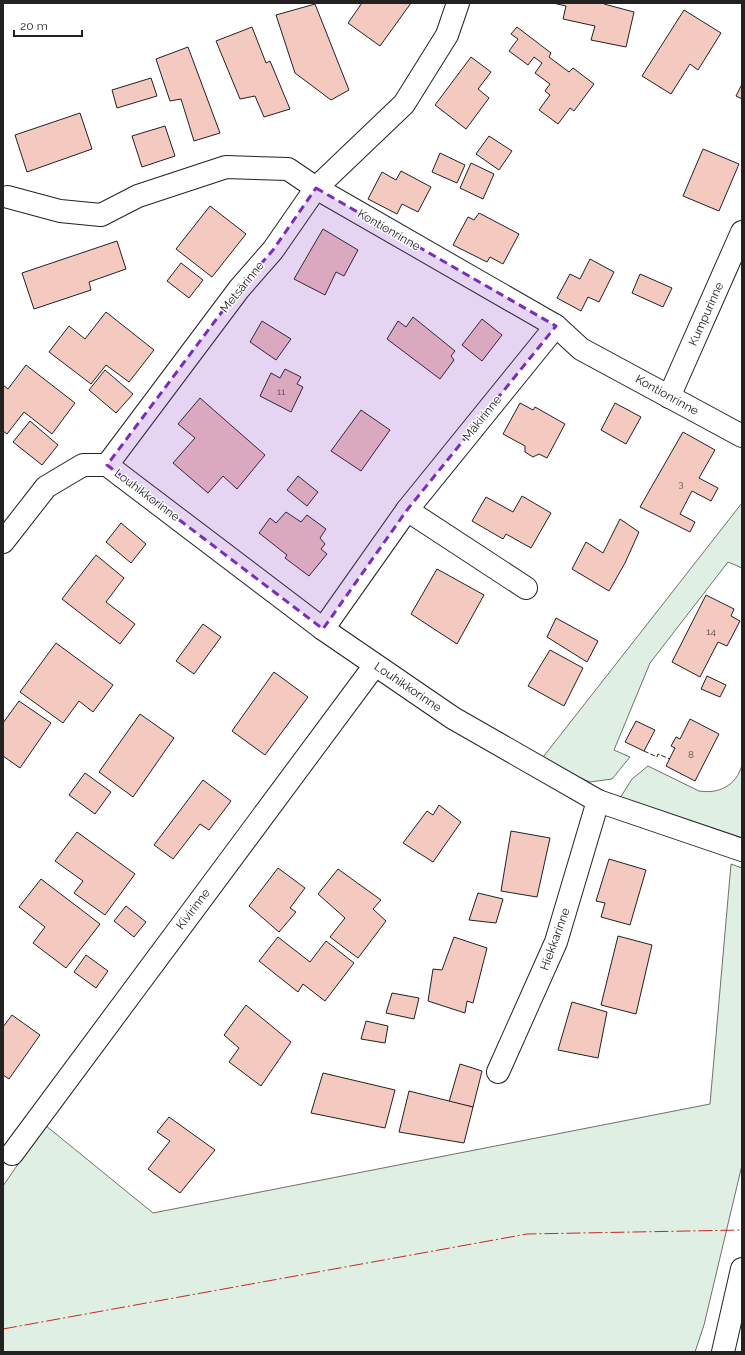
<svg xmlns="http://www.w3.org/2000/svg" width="745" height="1355" font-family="Raleway,sans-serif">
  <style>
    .green { fill: #e0efe3; stroke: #6f6f6f }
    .building { fill: #f3c9c0; stroke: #222 }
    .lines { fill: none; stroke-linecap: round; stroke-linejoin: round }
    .minor-casing { stroke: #222; stroke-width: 24 }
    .minor { stroke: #fff; stroke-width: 22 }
    .fence { stroke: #222; stroke-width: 1; stroke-dasharray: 5 2; stroke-linecap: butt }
    .power { stroke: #c62828; stroke-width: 1; stroke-dasharray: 14 3 2 3; stroke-linecap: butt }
    .marked { fill: #7b2cbf; fill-opacity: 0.2; stroke: #7b2cbf; stroke-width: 3; stroke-dasharray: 8 5; stroke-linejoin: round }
    .labels { text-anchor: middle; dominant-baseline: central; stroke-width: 3; stroke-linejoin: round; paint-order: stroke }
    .number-label { font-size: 10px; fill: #564c4a }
    .street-label { font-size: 12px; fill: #222; stroke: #fff }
  </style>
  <rect width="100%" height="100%" fill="#fff"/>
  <g class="green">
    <polygon points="742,503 742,568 728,562 650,663 614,750 630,757 612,779 590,782 540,761"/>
    <path d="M742 765V841L620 798 632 779 648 766 699 791C719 794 736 786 742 765Z"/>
    <polygon points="731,864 742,868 742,1165 704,1325 695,1352 3,1352 3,1186 45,1125 153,1213 710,1104"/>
  </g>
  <g class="building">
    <polygon points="362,3 411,3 380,46 348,23"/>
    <polygon points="553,3 604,3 604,4 634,12 626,47 591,40 595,26 563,19 566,6"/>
    <polygon points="315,4 349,90 331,100 295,73 276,15"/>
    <polygon points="684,10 721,33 698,70 690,64 671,94 642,76"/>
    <polygon points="252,27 266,63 270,61 290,109 264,117 255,96 240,99 216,41"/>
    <polygon points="517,27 551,53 549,57 569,72 573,68 594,84 574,111 570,108 558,124 539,110 550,95 545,91 550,84 535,73 542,63 534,57 528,65 509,51 518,39 511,34"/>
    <polygon points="188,47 220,133 194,141 181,99 170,101 156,59"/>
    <polygon points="471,57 491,72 478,89 489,98 466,129 435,105"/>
    <polygon points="151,78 157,96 117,108 112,90"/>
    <polygon points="742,84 742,99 736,96"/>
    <polygon points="80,113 92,149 27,172 15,135"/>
    <polygon points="165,126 175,156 142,167 132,136"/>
    <polygon points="489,136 512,151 499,170 476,154"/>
    <polygon points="703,149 739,164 719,211 683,196"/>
    <polygon points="440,153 465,165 457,183 432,172"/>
    <polygon points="471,163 494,174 483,199 460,188"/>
    <polygon points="401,171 431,187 418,212 402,204 397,214 368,199 382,172 396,180"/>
    <polygon points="210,206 246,234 212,277 176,249"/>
    <polygon points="479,213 519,234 503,264 490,257 487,262 453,245 468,217 474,220"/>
    <polygon points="323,229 358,250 344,276 336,272 325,295 294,279"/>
    <polygon points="117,241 126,269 89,282 91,290 34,309 22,273"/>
    <polygon points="590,259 614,272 599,302 588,297 581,311 557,298 570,274 580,279"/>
    <polygon points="181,263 203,280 189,298 167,281"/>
    <polygon points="640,274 672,288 663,307 632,293"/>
    <polygon points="106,312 154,350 129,382 106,365 91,384 49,352 69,326 85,339"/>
    <polygon points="413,317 455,351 451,356 454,360 440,379 387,339 398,321 406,327"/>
    <polygon points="482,319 502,335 482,361 462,345"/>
    <polygon points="262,321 291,339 276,360 250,342"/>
    <polygon points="26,365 75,403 52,434 24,412 7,434 3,431 3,385 8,389"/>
    <polygon points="285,369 301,377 297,384 303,387 291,412 260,396 271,373 280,378"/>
    <polygon points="105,370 133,394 116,413 89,390"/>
    <polygon points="200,398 265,455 237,489 223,476 208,493 173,463 195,438 178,424"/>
    <polygon points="520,403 533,410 535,407 565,424 547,458 539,454 533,457 525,452 525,446 503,434"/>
    <polygon points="615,403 641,417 626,444 601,430"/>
    <polygon points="361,410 390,430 361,471 331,451"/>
    <polygon points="30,421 58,445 42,465 13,442"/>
    <polygon points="683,432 715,450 699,478 718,488 711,501 692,491 680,514 695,522 690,532 640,507"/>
    <polygon points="298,476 318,492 307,506 287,490"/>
    <polygon points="522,496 551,513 531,548 506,534 503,539 472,521 486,497 513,512"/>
    <polygon points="286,512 301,522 307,515 326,529 320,538 325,544 321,549 327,554 309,576 285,558 287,555 259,533 270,518 276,523"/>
    <polygon points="620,519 639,532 625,563 609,591 572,569 586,542 603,553"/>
    <polygon points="121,523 146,544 131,563 106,542"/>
    <polygon points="96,555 124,578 106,602 135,624 120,644 62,599"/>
    <polygon points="437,569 484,595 457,644 411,614"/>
    <polygon points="706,595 734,609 731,616 740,621 727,646 718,642 700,677 672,662"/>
    <polygon points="556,618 598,641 587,662 547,637"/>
    <polygon points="203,624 221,637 194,674 176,661"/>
    <polygon points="56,643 113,685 93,712 79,701 63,723 20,692"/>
    <polygon points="550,650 583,668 564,706 528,686"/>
    <polygon points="274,672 308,697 265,755 232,731"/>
    <polygon points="707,676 726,685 720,697 701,689"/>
    <polygon points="19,701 51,723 20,768 3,756 3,723"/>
    <polygon points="140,714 174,738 133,797 99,772"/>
    <polygon points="690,719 719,734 695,781 666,766 675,748 671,746 676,737 680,739"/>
    <polygon points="636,721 655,730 644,751 625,742"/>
    <polygon points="85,773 111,792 95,814 69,795"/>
    <polygon points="203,780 231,801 209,830 200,824 173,859 154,845"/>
    <polygon points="439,805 461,822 433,862 403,843 427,811 433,815"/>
    <polygon points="511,831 550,838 537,897 501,891"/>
    <polygon points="77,832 135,874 105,915 74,893 83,881 55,861"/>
    <polygon points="609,859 646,870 630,925 601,917 605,903 596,901"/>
    <polygon points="278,868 305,888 290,908 296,912 279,932 249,906"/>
    <polygon points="338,869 381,900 373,909 386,921 358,958 330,937 345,918 318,894"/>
    <polygon points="41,879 100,924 66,968 33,943 45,927 19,907"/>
    <polygon points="478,893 503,899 496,923 469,920"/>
    <polygon points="126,906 146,922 134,937 114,921"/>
    <polygon points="618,936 652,945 636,1014 601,1005"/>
    <polygon points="278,937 310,962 326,941 354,963 325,1001 303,984 298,992 259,961"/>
    <polygon points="454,937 487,948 473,1003 467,1001 465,1013 428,1001 433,969 442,970"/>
    <polygon points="86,955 108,971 96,988 74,972"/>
    <polygon points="392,993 419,998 414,1019 386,1013"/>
    <polygon points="572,1002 607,1012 598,1058 558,1050"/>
    <polygon points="246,1005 291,1042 261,1086 229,1062 239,1048 224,1035"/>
    <polygon points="12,1015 40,1035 9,1079 3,1075 3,1027"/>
    <polygon points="366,1021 388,1026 385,1043 361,1039"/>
    <polygon points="460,1064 482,1071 473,1107 449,1102"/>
    <polygon points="323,1073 395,1090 385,1128 311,1113"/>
    <polygon points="409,1091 473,1107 464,1143 399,1132"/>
    <polygon points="169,1117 215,1150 180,1193 148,1169 170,1141 157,1132"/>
  </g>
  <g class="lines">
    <g class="minor-casing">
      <g id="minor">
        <polyline points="8,197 60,211 101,215 138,196 226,167 288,169 316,188 556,326 581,349 742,436"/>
        <polyline points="669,397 742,232"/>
        <polyline points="107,465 323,629 453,718 598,801 742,850"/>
        <polyline points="407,510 526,588"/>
        <polyline points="3,542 46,487 83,465 107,465 239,289 273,250 316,188 404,104 447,35 458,3"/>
        <polyline points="323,629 407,510 556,326"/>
        <polyline points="498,1072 556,942 598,801"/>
        <polyline points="12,1154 375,665"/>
        <polyline points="723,1352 742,1269"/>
      </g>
    </g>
    <use href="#minor" class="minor"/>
    <polyline class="fence" points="644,751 657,757 658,754 670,759"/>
    <polyline class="power" points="3,1329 527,1234 742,1230"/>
  </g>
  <path class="marked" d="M316 188 556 326 407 510 323 629 107 465 239 289 273 250Z"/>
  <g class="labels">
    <g class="number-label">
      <text x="281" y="391">11</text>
      <text x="681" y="483">3</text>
      <text x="711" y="631">14</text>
      <text x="691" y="754">8</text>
    </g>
    <g class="street-label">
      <text transform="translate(389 230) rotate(30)">Kontionrinne</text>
      <text transform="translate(242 287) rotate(-51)">Metsärinne</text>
      <text transform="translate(706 314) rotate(-66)">Kumpurinne</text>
      <text transform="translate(667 395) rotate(29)">Kontionrinne</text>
      <text transform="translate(482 418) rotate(-51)">Mäkirinne</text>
      <text transform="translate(147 495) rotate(37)">Louhikkorinne</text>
      <text transform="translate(408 687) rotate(34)">Louhikkorinne</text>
      <text transform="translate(193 909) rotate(-53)">Kivirinne</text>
      <text transform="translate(555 939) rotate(-70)">Hiekkarinne</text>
    </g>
  </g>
  <rect width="745" height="1355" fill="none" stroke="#222222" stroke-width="8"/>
  <path d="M14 30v6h68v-6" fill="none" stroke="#222222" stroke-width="2"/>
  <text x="20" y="30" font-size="12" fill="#222222" stroke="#ffffff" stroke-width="3" paint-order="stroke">20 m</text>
</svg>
